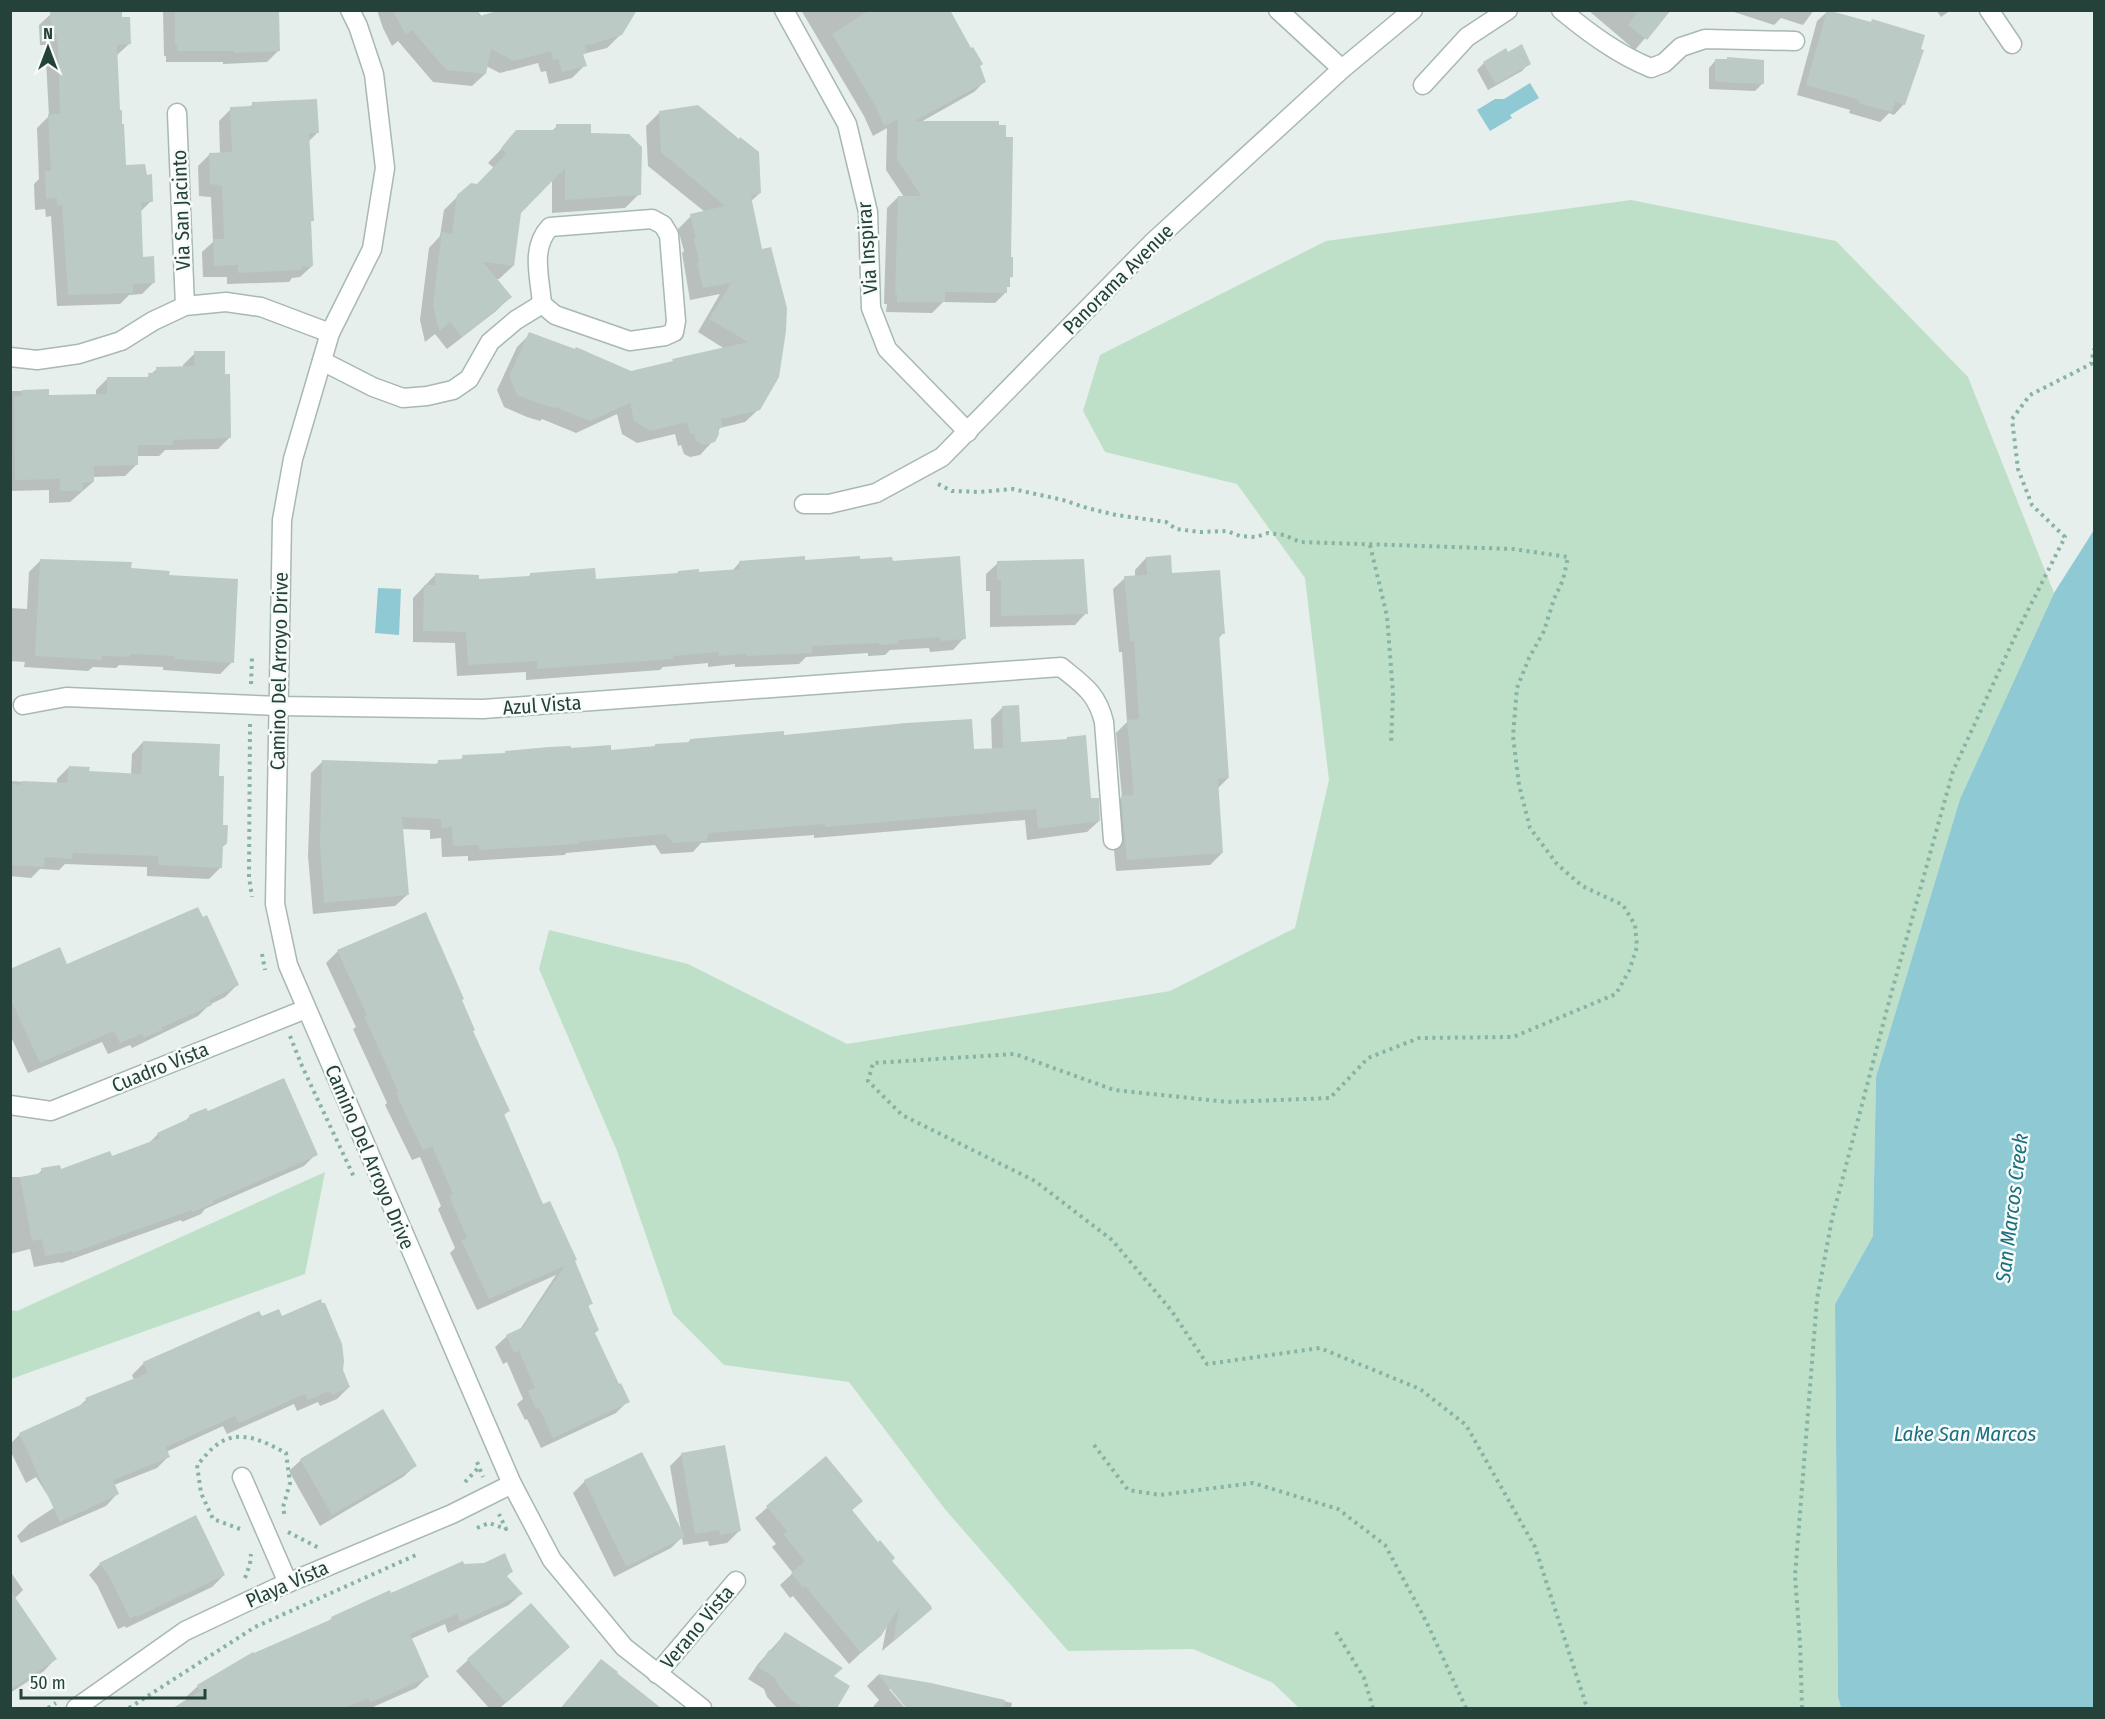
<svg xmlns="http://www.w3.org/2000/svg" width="2105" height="1719" font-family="'Fira Sans Condensed',sans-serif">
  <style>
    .green { fill: #bfe0c8 }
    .water { fill: #8ec9d4 }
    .shadow { fill: #0003 }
    .building { fill: #bbcac4 }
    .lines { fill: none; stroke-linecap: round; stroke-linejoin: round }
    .minor-casing { stroke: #a8b8b2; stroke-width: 21 }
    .path { stroke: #86b3a5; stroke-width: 4; stroke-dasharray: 3 4.5; stroke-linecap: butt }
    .minor { stroke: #fff; stroke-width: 18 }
    .labels { text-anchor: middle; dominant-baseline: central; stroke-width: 5; stroke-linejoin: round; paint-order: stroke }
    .street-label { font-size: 20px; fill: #24423a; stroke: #f7fbf9 }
    .water-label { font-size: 21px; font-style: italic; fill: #1c6f80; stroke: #f7fbf9 }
  </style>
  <rect width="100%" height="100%" fill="#e6efeb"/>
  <g class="green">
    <polygon points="1631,200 1836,241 1968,377 2054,593 1960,799 1876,1077 1873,1236 1835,1304 1838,1697 1841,1708 1299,1708 1273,1683 1193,1649 1068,1651 944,1508 849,1382 724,1365 673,1314 617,1151 539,969 549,930 688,964 847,1044 1170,991 1295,928 1329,780 1305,578 1237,484 1105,452 1083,411 1100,355 1326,241"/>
    <polygon points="325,1172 305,1274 11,1379 11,1310 17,1311"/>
  </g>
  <g class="water">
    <polygon points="1530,83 1539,98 1510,115 1512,118 1490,131 1477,110 1495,99 1504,99"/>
    <polygon points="2094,530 2094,1708 1841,1708 1838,1697 1835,1304 1873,1236 1876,1077 1960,799 2054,593"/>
    <polygon points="378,588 401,589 399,635 375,633"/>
  </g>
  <g class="shadow">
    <polygon points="163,10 277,10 279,50 267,62 223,64 223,62 166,62 166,56 164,56"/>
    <polygon points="377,10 477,10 482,17 621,34 607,48 583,54 585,65 572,78 549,84 546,71 541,72 538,63 500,73 486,66 485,74 472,86 433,82 398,41 392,46 383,28"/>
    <polygon points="801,10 948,10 985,81 974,92 919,123 1009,259 1011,277 1008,280 1006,292 995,303 943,302 932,313 886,312 887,304 884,304 887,208 898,197 904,197 886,170 887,128 873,136 864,116"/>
    <polygon points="1588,10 1669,10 1635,50"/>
    <polygon points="1728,10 1814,10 1803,25 1781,18 1774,25"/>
    <polygon points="1936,10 1951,10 1941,17"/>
    <polygon points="1828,11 1904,104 1894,115 1889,113 1880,122 1849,113 1850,110 1797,95 1817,21"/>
    <polygon points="51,14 121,18 129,44 116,56 118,112 125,166 151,201 139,213 141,259 154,282 142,294 129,295 120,304 57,306 51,216 46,217 45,209 35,210 34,184 39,179 37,128 49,116 46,60 45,45 40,45 39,25"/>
    <polygon points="1508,54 1529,63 1522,71 1488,90 1477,70 1484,63"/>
    <polygon points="1716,60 1763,83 1755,91 1709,89 1709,68"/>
    <polygon points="253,104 318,132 308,142 312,220 310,223 312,266 300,277 292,278 289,282 227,284 227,277 203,277 202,252 213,242 211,197 199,196 198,166 209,155 220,154 219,121 231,109 248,108"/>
    <polygon points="659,113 760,193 750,202 759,409 745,422 720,428 713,441 700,455 690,457 684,454 681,445 678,446 675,434 637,443 622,434 617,414 576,433 542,419 540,421 527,417 504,407 497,390 517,347 530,334 631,373 725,349 698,332 720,294 690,300 682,253 684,251 678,229 691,216 705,212 648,166 646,126"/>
    <polygon points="557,126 589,134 639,194 625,208 552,213 552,179 520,212 513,266 499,279 495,279 510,297 496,311 447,349 435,334 425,342 420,320 429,248 440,236 444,210 458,196 477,186 494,168 488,163 507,143 551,132"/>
    <polygon points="195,353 229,438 218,449 165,450 159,456 137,456 137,464 125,476 92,477 93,482 70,502 49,503 49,490 10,491 10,391 47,391 48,397 96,396 96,390 107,379 146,378 157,369 183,368 183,365"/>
    <polygon points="1146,558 1171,575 1223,633 1218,639 1228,778 1217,789 1222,853 1210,865 1116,871 1110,809 1122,797 1116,733 1127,722 1122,652 1119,652 1113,589 1125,578 1135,577 1135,570"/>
    <polygon points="41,560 130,570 168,576 232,662 220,674 163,670 163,667 119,665 116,668 93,667 88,671 24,667 25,662 10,661 10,608 27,609 29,572"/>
    <polygon points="859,561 891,563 964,638 953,650 930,652 929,648 890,650 885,655 868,656 868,653 806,657 799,664 735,667 735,664 708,667 708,663 663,667 660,670 526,680 526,672 457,676 455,643 413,642 413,598 435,575 477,581 527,578 531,574 595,581 676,575 678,572 698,573 732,571 740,562"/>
    <polygon points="998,563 1086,613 1075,625 990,627 990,591 986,591 986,574"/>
    <polygon points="1003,707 1020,744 1065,741 1067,738 1099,821 1087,832 1027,840 1025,820 814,838 814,835 701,843 693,852 661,854 655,845 566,853 565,855 468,861 468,856 442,857 441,838 430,839 430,830 401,829 407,895 395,906 313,914 308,856 311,773 322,762 435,765 439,762 459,761 463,757 569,750 610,752 687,744 690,740 783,737 973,751 992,750 991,719"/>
    <polygon points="143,742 218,778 221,826 226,844 221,848 220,868 209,879 147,876 147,867 65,864 59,870 40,869 31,878 10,876 10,781 57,784 57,779 69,767 88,773 131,775 132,754"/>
    <polygon points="338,951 461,1001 472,1031 508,1111 503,1116 542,1206 574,1261 591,1303 588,1307 594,1334 618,1387 628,1401 616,1413 541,1448 527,1419 525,1420 517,1404 523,1399 507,1362 503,1364 495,1347 507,1336 519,1331 556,1275 477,1310 450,1253 455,1248 438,1209 441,1206 420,1157 412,1160 385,1105 387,1103 353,1029 356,1027 326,963"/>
    <polygon points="66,966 237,985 225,997 209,1005 198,1016 132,1048 130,1045 108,1054 102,1042 28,1073 10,1035 10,971"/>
    <polygon points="207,1113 316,1154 304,1166 205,1209 201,1214 182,1222 181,1220 61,1263 60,1262 34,1267 30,1249 10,1254 10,1177 35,1177 42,1170 60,1171 111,1158 148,1144 158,1134 183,1123 190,1116"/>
    <polygon points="261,1318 281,1318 341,1370 349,1387 337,1399 320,1406 318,1402 297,1411 294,1404 227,1434 223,1426 166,1452 168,1457 157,1468 114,1485 117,1494 106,1506 21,1543 17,1536 29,1524 55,1507 36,1477 26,1483 10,1450 10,1444 20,1434 77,1408 86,1400 134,1380 132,1375 144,1363"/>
    <polygon points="642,1454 681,1531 670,1466 682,1454 739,1531 727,1543 709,1546 708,1541 683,1545 682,1537 671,1548 614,1577 573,1493 585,1481"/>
    <polygon points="826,1458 861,1501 851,1511 890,1561 918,1620 882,1651 887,1625 880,1635 849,1664 793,1596 790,1598 780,1585 793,1573 772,1547 776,1544 755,1518"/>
    <polygon points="301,1460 415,1466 403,1477 320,1526 289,1471"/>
    <polygon points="100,1564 224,1575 212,1587 126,1628 125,1626 118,1629 97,1585 89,1575"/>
    <polygon points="463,1566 512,1571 506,1577 521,1594 509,1605 448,1633 445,1624 411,1639 427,1677 416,1688 371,1708 176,1708 188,1701 186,1697 198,1686 328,1622 332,1618"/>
    <polygon points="10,1571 23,1590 14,1599 55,1659 44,1671 10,1693"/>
    <polygon points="785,1634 832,1677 848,1687 835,1708 777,1708 767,1697 764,1689 748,1679 758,1664"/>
    <polygon points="568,1647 500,1708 489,1708 456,1671 468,1660"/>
    <polygon points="601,1661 659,1708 561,1708"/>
    <polygon points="878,1675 930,1684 1012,1703 1011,1708 908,1708 893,1689 889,1689 905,1708 872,1708 879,1700 867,1686"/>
  </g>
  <g class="building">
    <polygon points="64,10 122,10 122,17 130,17 131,44 117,45 120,110 122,110 122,124 124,124 126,165 145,164 147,175 152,174 153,202 141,202 143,257 154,256 155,283 133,284 133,293 68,295 62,205 57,206 57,198 46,199 45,171 51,171 48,114 60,114 58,48 56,34 51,34 50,12"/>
    <polygon points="175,10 279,10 280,51 234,53 234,51 177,51 177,45 175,45"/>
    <polygon points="392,10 475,10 480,16 500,10 637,10 622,35 585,46 587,53 583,54 587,66 562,72 558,59 553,60 551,51 514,61 491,49 486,74 446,70 412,30 406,35"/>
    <polygon points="870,10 950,10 971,48 973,47 983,64 980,66 986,82 915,121 999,121 999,125 1006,125 1006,137 1013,137 1011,257 1013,257 1013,277 1010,277 1010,287 1007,287 1007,293 945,292 945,302 897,302 897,294 895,294 898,196 921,196 897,159 898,119 884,126 875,105 832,34"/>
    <polygon points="1639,10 1671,10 1647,40 1628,25"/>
    <polygon points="1827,10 1871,22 1872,19 1925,35 1921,49 1924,50 1905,105 1895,102 1892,112 1858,103 1859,100 1806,85"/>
    <polygon points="1522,44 1531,64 1496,84 1483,62 1506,48 1508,52"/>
    <polygon points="1727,57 1764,60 1764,84 1715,82 1715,59 1727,59"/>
    <polygon points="317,99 319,133 309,133 314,221 311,221 313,266 301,267 302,270 238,273 238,265 214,266 213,239 224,239 222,186 210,184 209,153 232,152 230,107 252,106 252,102"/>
    <polygon points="698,105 739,139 740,137 759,152 761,193 751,196 762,249 771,247 787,308 786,331 779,377 760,410 721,419 723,427 718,428 719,434 715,442 704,445 696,441 694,433 690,434 687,422 650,431 634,421 630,403 590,421 555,407 555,408 541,404 517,395 509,376 529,332 575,349 576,347 631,371 673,361 672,359 748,342 709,319 731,283 703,288 697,263 699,262 694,239 696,238 690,214 725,206 661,152 659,111"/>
    <polygon points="556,124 591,124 591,133 629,134 642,147 641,195 565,200 565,168 521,213 514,266 483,262 512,297 462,337 450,322 439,331 433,306 437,269 442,232 452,234 457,195 471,183 477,184 506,154 501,148 516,130 556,130"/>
    <polygon points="194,351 225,351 225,374 230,374 231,438 173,440 173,445 138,445 138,465 94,466 94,482 83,483 83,491 60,491 60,479 15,480 14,396 22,396 22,390 49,389 49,395 107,394 107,377 149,377 148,373 156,373 156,367 195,366"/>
    <polygon points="1171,555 1172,573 1220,570 1225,634 1219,634 1229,778 1218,779 1223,853 1127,860 1121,796 1134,795 1127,720 1139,719 1134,641 1130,641 1124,576 1147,575 1146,557"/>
    <polygon points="805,556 805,560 860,556 860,559 892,557 893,561 960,556 966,639 941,641 940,637 898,640 898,644 879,645 879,643 812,646 812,653 746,656 746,654 719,656 719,652 673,656 673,659 537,669 537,661 468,665 466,632 423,631 424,585 435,585 435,573 479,575 479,579 530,576 530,573 595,568 596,579 678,573 678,571 699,569 699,572 740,569 739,561"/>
    <polygon points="40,559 132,562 131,568 170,571 169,575 238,579 234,663 174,659 174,656 130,654 130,657 102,656 102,660 35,656"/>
    <polygon points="1084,559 1088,614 1001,616 1001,580 997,580 997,561"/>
    <polygon points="1019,705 1021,742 1067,739 1067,737 1086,735 1091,798 1099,798 1100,821 1038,829 1036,809 825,827 825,824 709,833 706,841 673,843 666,834 578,842 578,844 479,850 479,845 453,846 452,827 441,828 441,819 402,817 409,895 324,903 320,843 322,760 438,764 438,760 463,759 462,755 505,753 505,751 549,747 571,746 571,748 611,745 611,750 655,746 655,744 690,742 690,739 784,731 784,735 906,723 972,719 974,749 1003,748 1002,706"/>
    <polygon points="143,741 220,744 219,776 224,776 223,825 228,825 227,844 223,844 222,868 158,865 158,856 73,853 72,859 45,857 44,867 10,865 10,784 21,785 22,781 67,783 69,766 90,767 89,771 141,774"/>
    <polygon points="198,907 203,917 207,915 239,985 209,1000 212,1005 161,1028 162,1030 144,1038 142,1034 120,1043 114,1031 40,1063 10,998 10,969 60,947 67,964"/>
    <polygon points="426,912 464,999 462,1000 475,1030 473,1031 510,1111 504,1114 543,1204 550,1201 577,1260 575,1261 593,1304 588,1305 599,1330 595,1333 619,1384 621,1383 630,1402 553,1438 539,1408 536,1409 528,1391 535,1388 519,1351 514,1353 506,1335 523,1327 565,1266 489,1299 461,1240 467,1238 449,1196 453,1194 432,1146 423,1150 403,1109 396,1093 398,1091 364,1016 367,1015 337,950"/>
    <polygon points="284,1078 318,1155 213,1201 214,1203 193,1212 192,1210 72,1253 72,1251 45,1256 42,1239 32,1241 20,1177 42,1173 41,1168 60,1165 61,1169 110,1151 112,1156 160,1138 157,1133 190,1118 189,1115 206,1108 208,1111"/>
    <polygon points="321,1299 322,1303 325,1303 342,1344 344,1361 343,1370 350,1387 332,1395 330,1391 308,1400 305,1394 239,1423 235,1416 166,1447 170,1457 113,1480 119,1494 60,1522 19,1433 87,1402 85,1398 148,1373 143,1362 186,1343 259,1311 262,1316 279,1309 282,1316"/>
    <polygon points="383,1409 417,1466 332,1515 300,1459"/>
    <polygon points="725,1445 741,1531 720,1535 719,1530 695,1534 681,1453"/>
    <polygon points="642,1452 685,1537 626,1567 584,1480"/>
    <polygon points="826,1456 863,1501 852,1510 878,1542 880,1540 895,1558 892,1561 931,1606 932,1609 893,1642 899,1608 881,1636 861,1653 805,1586 803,1588 791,1573 805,1561 783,1534 787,1531 766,1506"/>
    <polygon points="196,1515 225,1575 137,1617 136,1615 130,1619 108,1574 99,1563"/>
    <polygon points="505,1553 513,1572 506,1575 523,1594 460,1622 457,1614 410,1634 429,1677 370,1703 368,1698 346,1708 173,1708 200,1691 197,1685 253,1652 254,1653 332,1619 331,1617 390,1590 391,1593 463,1561 464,1564 484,1563"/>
    <polygon points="10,1590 57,1659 10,1690"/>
    <polygon points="531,1603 570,1647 506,1703 467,1659"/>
    <polygon points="785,1632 843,1668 834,1676 850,1686 837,1708 804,1708 791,1700 778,1685 775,1678 758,1667 769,1650 772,1652"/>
    <polygon points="601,1659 618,1672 617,1673 661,1708 561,1708"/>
    <polygon points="878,1674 931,1683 1005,1700 1004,1708 906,1708"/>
  </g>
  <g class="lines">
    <g class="minor-casing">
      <g id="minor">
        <polyline points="350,10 358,26 374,74 385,168 372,249 330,333 293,459 282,520 275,904 288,965 512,1484 552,1560 624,1647 702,1708"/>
        <polyline points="784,10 847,124 868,212 871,308 887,349 968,432"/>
        <polyline points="1278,10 1342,69"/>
        <path d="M1561 10C1589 33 1617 54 1651 68L1664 63 1681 47 1705 39 1795 41"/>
        <polyline points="1989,10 2012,44"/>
        <polyline points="1423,85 1467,37 1508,10"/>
        <polyline points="177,113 185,306"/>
        <path d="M652 219 663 225 669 235 676 321 674 332 665 336 630 341 555 315 542 304C540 277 530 248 550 227Z"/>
        <polyline points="10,357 37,360 79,354 121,341 153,321 185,306 226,302 261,307 330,333"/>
        <polyline points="322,361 373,387 403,398 427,396 453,390 469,379 490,342 516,320 542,304"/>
        <polyline points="804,504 829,504 876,493 942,457 1152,243 1342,69 1413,10"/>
        <path d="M23 705 66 697 279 706 483 709 1061 667C1083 685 1097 693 1104 722L1113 840"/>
        <polyline points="10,1105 51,1111 306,1009"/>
        <polyline points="242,1477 288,1583"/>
        <polyline points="657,1674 736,1581"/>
        <polyline points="76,1708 185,1631 276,1588 452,1514 512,1484"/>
      </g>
    </g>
    <g class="path">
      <polyline points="938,484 952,491 980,492 1013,489 1063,500 1087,508 1116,515 1166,522 1176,529 1200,532 1227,531 1240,536 1256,537 1268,533 1284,535 1300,542 1513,549 1568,557 1563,580 1554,599 1544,631 1529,658 1517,688 1513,736 1519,785 1530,828 1557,864 1582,886 1623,905 1635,925 1637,947 1629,971 1616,994 1513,1037 1419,1038 1368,1058 1330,1098 1228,1102 1114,1090 1015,1054 873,1063 868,1081 902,1115 1035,1181 1112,1240 1171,1310 1207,1364 1320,1348 1420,1389 1466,1425 1535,1547 1587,1708"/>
      <polyline points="1370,545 1387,616 1393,693 1391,744"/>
      <polyline points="251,684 252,658"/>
      <polyline points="250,724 249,877 252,897"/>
      <polyline points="262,954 265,970"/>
      <polyline points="290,1036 302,1066 354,1177"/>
      <polyline points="1094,1445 1128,1490 1160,1495 1253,1483 1338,1509 1385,1545 1427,1623 1466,1708"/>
      <polyline points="477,1462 483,1477"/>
      <polyline points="465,1482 479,1467"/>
      <polyline points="477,1528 489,1523 506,1529 499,1514"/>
      <path d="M240 1529 213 1519 201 1493 197 1465C204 1458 210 1449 218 1444 240 1428 265 1442 286 1453L290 1483 283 1507 285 1518"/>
      <polyline points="288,1532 319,1548"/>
      <polyline points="245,1578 250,1564 251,1554"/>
      <polyline points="1336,1632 1364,1678 1373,1708"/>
      <polyline points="48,1708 56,1703"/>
      <polyline points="129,1708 255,1627 416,1555"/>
      <polyline points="1802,1708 1800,1642 1795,1576 1817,1299 1832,1219 1887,1009 1953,771 2018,630 2065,537 2032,505 2018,469 2012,419 2030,395 2091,364 2094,349"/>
    </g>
    <use href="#minor" class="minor"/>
  </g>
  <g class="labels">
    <g class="street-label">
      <text transform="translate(181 210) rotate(-92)">Via San Jacinto</text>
      <text transform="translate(867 248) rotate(-94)">Via Inspirar</text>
      <text transform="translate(1118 279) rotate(-45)">Panorama Avenue</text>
      <text transform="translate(279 671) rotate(-89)">Camino Del Arroyo Drive</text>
      <text transform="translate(542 705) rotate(-4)">Azul Vista</text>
      <text transform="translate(160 1067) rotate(-22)">Cuadro Vista</text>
      <text transform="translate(370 1157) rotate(67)">Camino Del Arroyo Drive</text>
      <text transform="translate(287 1584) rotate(-24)">Playa Vista</text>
      <text transform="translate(697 1627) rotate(-50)">Verano Vista</text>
    </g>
    <g class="water-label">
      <text transform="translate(2012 1208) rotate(-83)">San Marcos Creek</text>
      <text x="1965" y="1434">Lake San Marcos</text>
    </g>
  </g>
  <rect width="2105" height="1719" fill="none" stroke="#24423a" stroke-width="24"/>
  <g transform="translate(48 48)" stroke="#f7fbf9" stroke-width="4.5" paint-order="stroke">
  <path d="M0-4.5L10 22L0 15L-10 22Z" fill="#24423a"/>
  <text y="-9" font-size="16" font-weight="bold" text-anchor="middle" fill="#24423a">N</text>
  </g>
  <path d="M21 1689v9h184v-9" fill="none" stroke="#24423a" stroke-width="3"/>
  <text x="30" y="1689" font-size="18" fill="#24423a" stroke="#f7fbf9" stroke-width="4.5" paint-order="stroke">50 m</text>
</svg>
